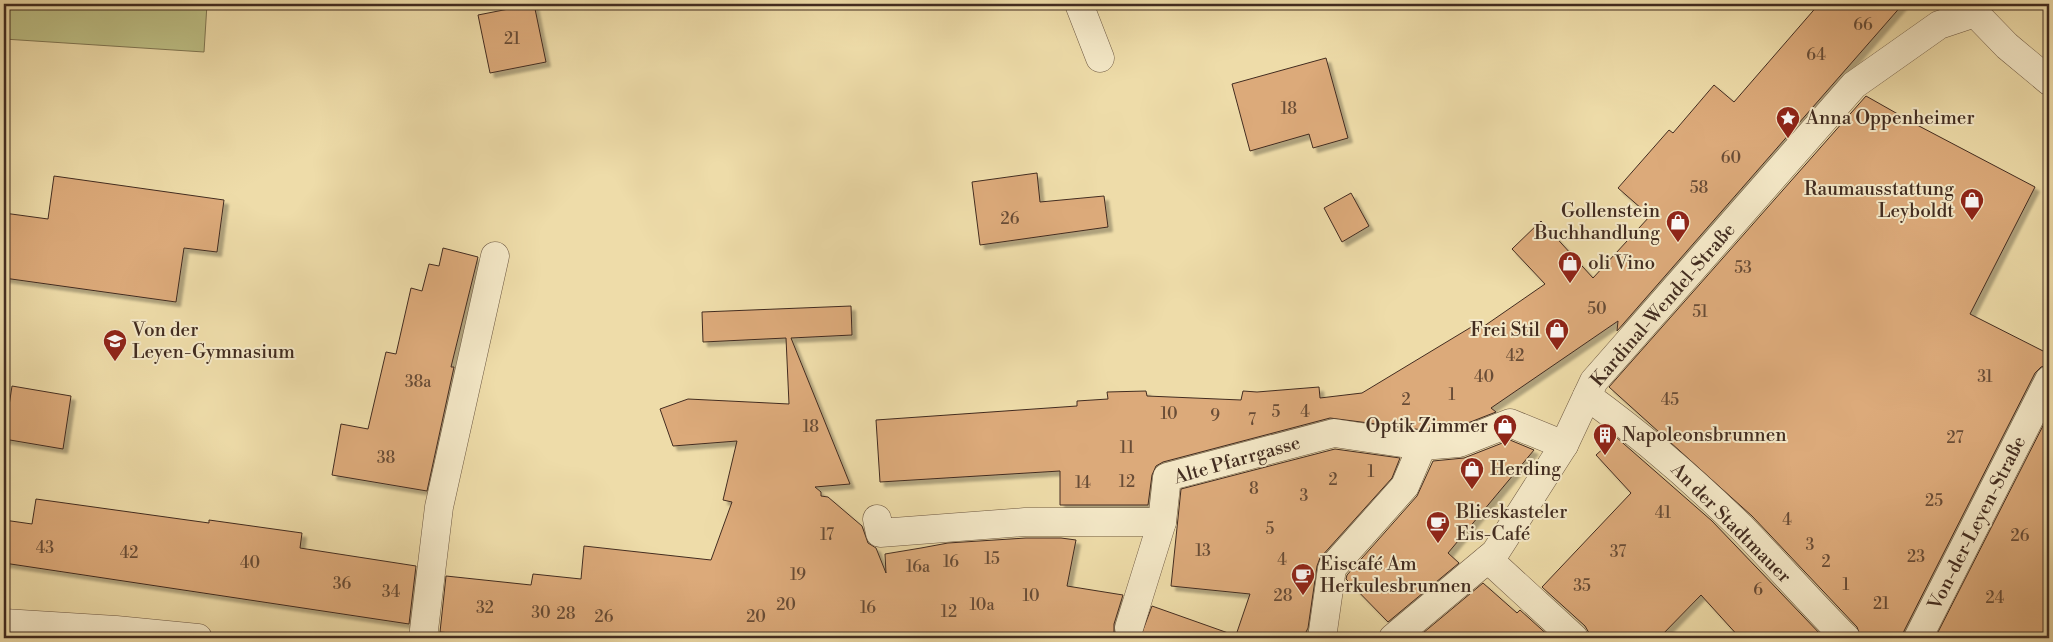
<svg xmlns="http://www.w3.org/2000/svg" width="2053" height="642" font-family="'Libre Bodoni',serif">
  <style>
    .green { fill: #bdbf85; stroke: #807652 }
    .building { fill: #dcaa7a; stroke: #422c20; filter: url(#shadow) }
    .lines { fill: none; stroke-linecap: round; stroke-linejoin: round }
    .minor-casing { stroke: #6d5842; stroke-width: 29 }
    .minor { stroke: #f4e8c7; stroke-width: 28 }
    .labels { text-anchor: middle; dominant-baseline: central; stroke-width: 4; stroke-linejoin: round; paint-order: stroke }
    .number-label { font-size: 16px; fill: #684c36 }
    .poi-label { font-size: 19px; fill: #422c20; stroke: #f4e8c7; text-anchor: start }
    .street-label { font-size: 19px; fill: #422c20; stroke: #f4e8c7 }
  </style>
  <defs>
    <filter id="shadow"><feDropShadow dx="4.5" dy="4.5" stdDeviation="1" flood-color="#0004"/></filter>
  </defs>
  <rect width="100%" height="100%" fill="#eedca9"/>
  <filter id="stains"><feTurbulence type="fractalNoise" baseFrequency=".004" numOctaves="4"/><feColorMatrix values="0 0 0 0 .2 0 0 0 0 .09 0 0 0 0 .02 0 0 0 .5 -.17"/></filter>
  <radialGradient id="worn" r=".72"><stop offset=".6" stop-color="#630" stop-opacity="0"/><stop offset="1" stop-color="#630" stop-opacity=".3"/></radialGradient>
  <polygon class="green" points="4,4 207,4 204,52 4,39"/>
  <g class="building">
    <polygon points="534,4 546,62 490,73 478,15"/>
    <polygon points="1819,4 1903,4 1617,331 1618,321 1491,408 1496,412 1455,428 1423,430 1330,418 1163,462 1156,466 1152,475 1148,505 1060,505 1060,471 880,482 876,420 1077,406 1077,401 1108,399 1107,392 1146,391 1147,396 1241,400 1243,391 1257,392 1319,387 1320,398 1362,393 1473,326 1477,331 1545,284 1512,249 1541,221 1593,278 1650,216 1618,188 1669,130 1673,133 1714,85 1734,102"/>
    <polygon points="1326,58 1348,138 1313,148 1309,134 1250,151 1232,84"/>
    <polygon points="1866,96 1919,126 2035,187 1970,314 2049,354 2049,365 2041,367 2035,373 1904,631 1902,638 1861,638 1857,627 1752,516 1609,387"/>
    <polygon points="1037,173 1040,202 1104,196 1108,227 980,245 972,182"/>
    <polygon points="54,176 224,200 217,252 184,248 176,302 4,278 4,213 48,219"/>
    <polygon points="1351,193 1369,226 1342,242 1324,208"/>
    <polygon points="443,248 478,257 451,367 454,367 427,491 332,475 341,424 368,429 386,352 396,354 411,288 422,291 429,264 439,266"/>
    <polygon points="851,306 852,335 791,338 850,484 815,487 821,492 821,496 828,497 862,526 868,543 876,548 886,573 885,554 921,548 948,543 1026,538 1061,538 1076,540 1067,586 1123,595 1114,624 1114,632 1117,638 503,638 440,632 446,576 531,585 533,574 581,579 584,546 711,560 732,502 723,500 737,441 673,446 660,409 688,399 789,404 786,338 703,342 702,312"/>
    <polygon points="12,386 71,396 63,449 4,439"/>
    <polygon points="2049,414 2049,638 1935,638"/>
    <polygon points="1616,437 1712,521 1824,638 1740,638 1701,595 1659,638 1589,638 1589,633 1585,626 1542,587 1631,493 1596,455"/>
    <polygon points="1510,440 1534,450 1448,553 1459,563 1388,622 1346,579 1347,575 1417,496 1433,461 1464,458"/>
    <polygon points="1335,449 1400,458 1392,478 1320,558 1317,566 1308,628 1303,638 1235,638 1250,594 1171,586 1181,489"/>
    <polygon points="36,499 209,523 209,520 302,533 300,548 416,566 409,624 4,563 4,520 32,524"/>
    <polygon points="1483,583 1517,613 1520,610 1551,638 1417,638"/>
    <polygon points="1152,606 1231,634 1231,638 1140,638"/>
  </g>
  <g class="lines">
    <g class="minor-casing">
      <g id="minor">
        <polyline points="1079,4 1100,58"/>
        <polyline points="1975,13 2007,46 2049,81"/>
        <path d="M1587 396C1641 435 1693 480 1741 527 1776 563 1810 602 1846 638"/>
        <polyline points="877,519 880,533 1025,522 1162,522 1167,477 1334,433 1422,446 1459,443 1510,423 1564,445"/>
        <polyline points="1488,559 1574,638"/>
        <polyline points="4,623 116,630 198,638"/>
        <polyline points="1129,628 1162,522"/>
        <polyline points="423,638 439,507 495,256"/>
        <polyline points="1322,638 1332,568 1405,486 1422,446"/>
        <polyline points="1393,638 1495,553 1564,445 1594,381 1854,85 1939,25 1975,13"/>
        <polyline points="1918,638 2049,380"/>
      </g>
    </g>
    <use href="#minor" class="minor"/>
  </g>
  <defs>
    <g id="sight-pin" transform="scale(1.25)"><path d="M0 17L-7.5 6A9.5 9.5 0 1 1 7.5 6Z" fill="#8f2418" stroke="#f4e8c7"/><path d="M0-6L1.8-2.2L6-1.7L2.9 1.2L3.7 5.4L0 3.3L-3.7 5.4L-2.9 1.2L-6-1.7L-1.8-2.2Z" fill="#fff"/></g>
    <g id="shop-pin" transform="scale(1.25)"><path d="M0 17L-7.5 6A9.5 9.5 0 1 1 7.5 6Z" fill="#8f2418" stroke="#f4e8c7"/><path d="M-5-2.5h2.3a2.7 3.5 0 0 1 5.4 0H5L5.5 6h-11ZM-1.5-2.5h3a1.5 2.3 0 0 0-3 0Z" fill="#fff"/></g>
    <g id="school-pin" transform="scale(1.25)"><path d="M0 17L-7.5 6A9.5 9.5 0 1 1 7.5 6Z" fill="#8f2418" stroke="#f4e8c7"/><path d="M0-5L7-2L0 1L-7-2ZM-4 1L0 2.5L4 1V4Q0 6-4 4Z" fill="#fff"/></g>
    <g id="building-pin" transform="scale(1.25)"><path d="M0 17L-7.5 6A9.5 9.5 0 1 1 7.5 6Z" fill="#8f2418" stroke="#f4e8c7"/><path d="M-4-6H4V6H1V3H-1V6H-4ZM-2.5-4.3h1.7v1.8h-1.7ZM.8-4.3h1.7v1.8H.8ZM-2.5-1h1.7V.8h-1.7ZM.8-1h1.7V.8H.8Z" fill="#fff"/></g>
    <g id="cafe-pin" transform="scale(1.25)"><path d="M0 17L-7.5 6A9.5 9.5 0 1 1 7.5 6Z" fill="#8f2418" stroke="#f4e8c7"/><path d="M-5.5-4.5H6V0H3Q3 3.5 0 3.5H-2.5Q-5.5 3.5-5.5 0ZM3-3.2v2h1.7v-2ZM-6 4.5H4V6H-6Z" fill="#fff"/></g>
  </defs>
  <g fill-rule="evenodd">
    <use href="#sight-pin" x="1788" y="118"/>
    <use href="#shop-pin" x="1972" y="200"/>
    <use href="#shop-pin" x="1678" y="222"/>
    <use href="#shop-pin" x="1570" y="263"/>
    <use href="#shop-pin" x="1557" y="330"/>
    <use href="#school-pin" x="115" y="341"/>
    <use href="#shop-pin" x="1505" y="426"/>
    <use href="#building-pin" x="1605" y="435"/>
    <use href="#shop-pin" x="1472" y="469"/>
    <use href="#cafe-pin" x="1438" y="523"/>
    <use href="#cafe-pin" x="1303" y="575"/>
  </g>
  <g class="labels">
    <g class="number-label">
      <text x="1863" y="25">66</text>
      <text x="512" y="39">21</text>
      <text x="1816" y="55">64</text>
      <text x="1289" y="109">18</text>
      <text x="1731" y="158">60</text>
      <text x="1699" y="188">58</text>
      <text x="1010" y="219">26</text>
      <text x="1743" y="268">53</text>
      <text x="1597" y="309">50</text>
      <text x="1700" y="312">51</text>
      <text x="1515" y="356">42</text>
      <text x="1484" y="377">40</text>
      <text x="1985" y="377">31</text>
      <text x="418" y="382">38a</text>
      <text x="1452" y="395">1</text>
      <text x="1406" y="400">2</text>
      <text x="1670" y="400">45</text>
      <text x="1276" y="412">5</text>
      <text x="1305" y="412">4</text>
      <text x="1169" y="414">10</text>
      <text x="1215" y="416">9</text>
      <text x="1252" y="420">7</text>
      <text x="811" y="427">18</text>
      <text x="1955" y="438">27</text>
      <text x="1127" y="448">11</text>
      <text x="386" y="458">38</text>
      <text x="1371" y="472">1</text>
      <text x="1333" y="480">2</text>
      <text x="1127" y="482">12</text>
      <text x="1083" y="483">14</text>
      <text x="1254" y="489">8</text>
      <text x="1304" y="496">3</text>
      <text x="1934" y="501">25</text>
      <text x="1663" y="513">41</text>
      <text x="1787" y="520">4</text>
      <text x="1270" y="529">5</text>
      <text x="827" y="535">17</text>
      <text x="2020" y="536">26</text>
      <text x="1810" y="545">3</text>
      <text x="45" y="548">43</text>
      <text x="1203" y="551">13</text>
      <text x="1618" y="552">37</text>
      <text x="129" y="553">42</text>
      <text x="1916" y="557">23</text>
      <text x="992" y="559">15</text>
      <text x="1282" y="560">4</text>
      <text x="951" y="562">16</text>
      <text x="1826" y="562">2</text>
      <text x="250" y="563">40</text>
      <text x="918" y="567">16a</text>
      <text x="798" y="575">19</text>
      <text x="342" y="584">36</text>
      <text x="1846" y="585">1</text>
      <text x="1582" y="586">35</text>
      <text x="1758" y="590">6</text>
      <text x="391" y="592">34</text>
      <text x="1031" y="596">10</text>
      <text x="1283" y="596">28</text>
      <text x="1995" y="598">24</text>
      <text x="1881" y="604">21</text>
      <text x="786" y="605">20</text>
      <text x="982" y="605">10a</text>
      <text x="485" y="608">32</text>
      <text x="868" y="608">16</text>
      <text x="949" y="612">12</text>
      <text x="541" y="613">30</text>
      <text x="566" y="614">28</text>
      <text x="604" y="617">26</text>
      <text x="756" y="617">20</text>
    </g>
    <g class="poi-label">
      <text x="1806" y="118">Anna Oppenheimer</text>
      <text x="1954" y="189" text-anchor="end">Raumausstattung<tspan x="1954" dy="22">Leyboldt</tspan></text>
      <text x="1660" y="211" text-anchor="end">Gollenstein<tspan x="1660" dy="22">Buchhandlung</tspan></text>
      <text x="1588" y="263">oli Vino</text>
      <text x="132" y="330">Von der<tspan x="132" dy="22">Leyen-Gymnasium</tspan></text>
      <text x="1540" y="330" text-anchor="end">Frei Stil</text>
      <text x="1488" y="426" text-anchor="end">Optik Zimmer</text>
      <text x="1622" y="435">Napoleonsbrunnen</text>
      <text x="1490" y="469">Herding</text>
      <text x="1456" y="512">Blieskasteler<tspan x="1456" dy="22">Eis-Café</tspan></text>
      <text x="1320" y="564">Eiscafé Am<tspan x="1320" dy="22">Herkulesbrunnen</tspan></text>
    </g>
    <g class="street-label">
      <text transform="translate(1663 305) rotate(-49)">Kardinal-Wendel-Straße</text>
      <text transform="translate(1237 460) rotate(-16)">Alte Pfarrgasse</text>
      <text transform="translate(1731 523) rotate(45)">An der Stadtmauer</text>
      <text transform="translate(1977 523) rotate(-63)">Von-der-Leyen-Straße</text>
    </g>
  </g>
  <rect width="2053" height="642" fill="none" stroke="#eedca9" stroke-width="20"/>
  <rect x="5" y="5" width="2043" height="632" fill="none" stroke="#422c20" stroke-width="2.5"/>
  <rect x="10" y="10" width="2033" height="622" fill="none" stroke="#422c20"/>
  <rect width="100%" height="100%" filter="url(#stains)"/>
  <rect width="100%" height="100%" fill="url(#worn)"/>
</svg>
